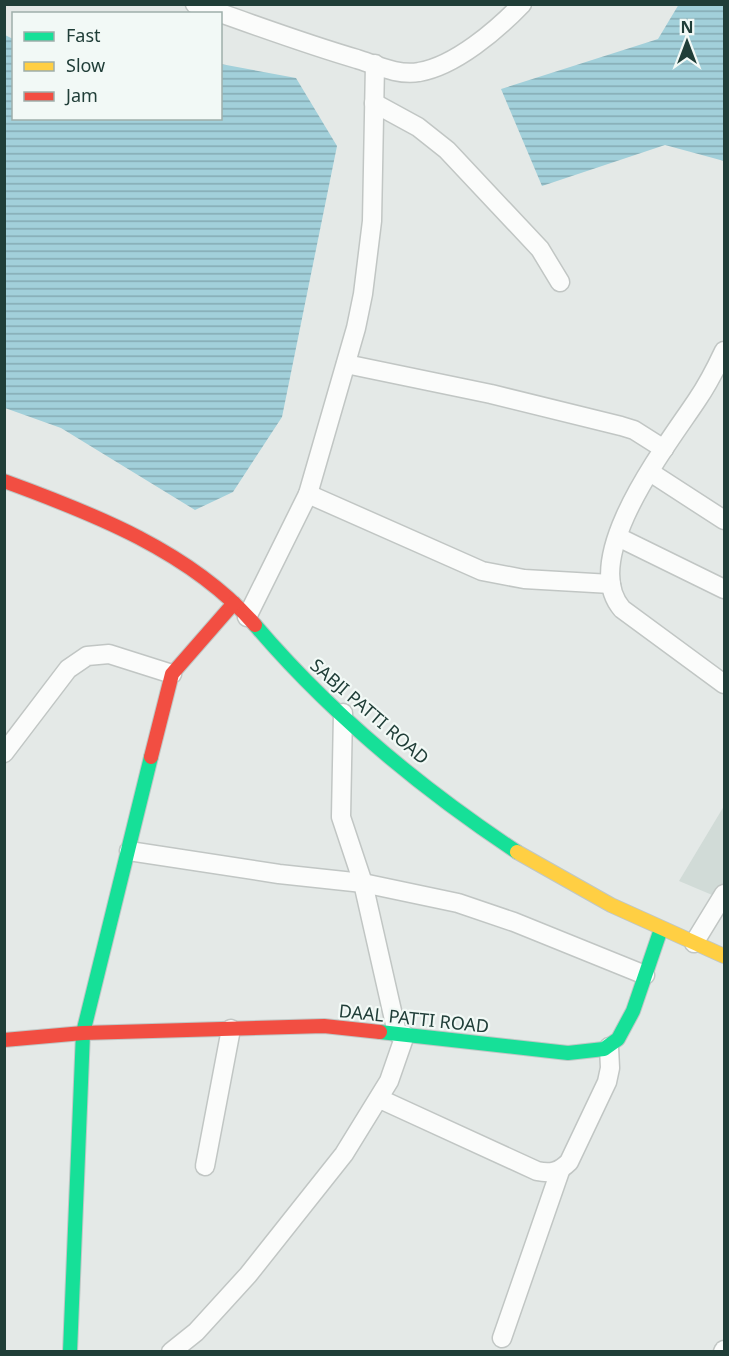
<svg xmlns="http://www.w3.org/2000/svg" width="729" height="1356" font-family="'Noto Sans',sans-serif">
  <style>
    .built { fill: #d1dbd7 }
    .water { fill: url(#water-rules) }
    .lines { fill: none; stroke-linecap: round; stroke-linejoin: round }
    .street-casing { stroke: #c1c6c4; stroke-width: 21 }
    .fast-casing { stroke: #bfc7c5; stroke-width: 16 }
    .slow-casing { stroke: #bfc7c5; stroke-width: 16 }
    .jam-casing { stroke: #bfc7c5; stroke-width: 16 }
    .street { stroke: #fbfcfb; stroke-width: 18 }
    .fast { stroke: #16e098; stroke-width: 14 }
    .slow { stroke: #ffcf43; stroke-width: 14 }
    .jam { stroke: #f24e42; stroke-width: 14 }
    .labels { text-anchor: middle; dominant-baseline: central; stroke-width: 4.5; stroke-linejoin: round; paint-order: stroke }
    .street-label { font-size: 18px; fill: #203e38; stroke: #f2f9f6 }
  </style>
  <defs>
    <pattern id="water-rules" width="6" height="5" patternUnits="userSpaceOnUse" patternTransform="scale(1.5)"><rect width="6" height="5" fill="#a2d0da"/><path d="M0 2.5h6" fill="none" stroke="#84aab2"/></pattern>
  </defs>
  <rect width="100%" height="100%" fill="#e4e9e7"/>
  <polygon class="built" points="724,806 724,900 679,881"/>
  <g class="water">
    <polygon points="679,4 724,5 724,161 665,145 542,186 501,89 658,39"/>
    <polygon points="5,35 13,39 14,118 220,118 221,64 296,78 337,146 282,417 233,492 195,510 61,428 5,408"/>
  </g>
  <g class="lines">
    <g class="street-casing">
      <g id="street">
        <path d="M195 4C249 23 302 43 357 59 376 65 399 76 419 72 455 66 497 30 522 4"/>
        <polyline points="374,103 418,127 447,150 540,249 560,282"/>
        <path d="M724 351C716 368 708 384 697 400 668 444 578 558 622 609L724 684"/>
        <polyline points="346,364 491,394 621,426 634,430 664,449"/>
        <polyline points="650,472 724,520"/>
        <polyline points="308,494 482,571 524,579 611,584"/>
        <polyline points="618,537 724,589"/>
        <polyline points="247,617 308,494 356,328 363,294 372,221 375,64"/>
        <polyline points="343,713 341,817 363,883 397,1033"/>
        <polyline points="4,753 68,669 87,656 109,654 172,674"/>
        <polyline points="129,851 279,874 363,883 458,903 514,922 645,975"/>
        <polyline points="694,943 724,894"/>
        <path d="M380 1099 537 1171C551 1174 559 1172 569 1162L607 1082 610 1068 609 1047"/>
        <polyline points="205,1166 231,1029"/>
        <polyline points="502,1338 560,1171"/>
        <polyline points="171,1352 196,1332 248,1275 344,1154 389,1081 405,1035"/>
        <polyline points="723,1352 724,1350"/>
      </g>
    </g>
    <g class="fast-casing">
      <g id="fast">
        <path d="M255 625C329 712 422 789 517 852"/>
        <polyline points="380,1032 568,1053 604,1049 618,1039 633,1011 661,929"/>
        <polyline points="70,1352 83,1033 151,757"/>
      </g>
    </g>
    <g class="slow-casing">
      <polyline id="slow" points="517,852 611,905 724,956"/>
    </g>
    <g class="jam-casing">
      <g id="jam">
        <path d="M4 481C92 513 192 552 255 625"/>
        <polyline points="151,757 172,674 234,603"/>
        <polyline points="4,1040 83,1033 324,1026 380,1032"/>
      </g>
    </g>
    <use href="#street" class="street"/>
    <use href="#fast" class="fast"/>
    <use href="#slow" class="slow"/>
    <use href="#jam" class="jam"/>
  </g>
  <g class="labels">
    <g class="street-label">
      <text transform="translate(370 711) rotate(41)">SABJI PATTI ROAD</text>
      <text transform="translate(414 1018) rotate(6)">DAAL PATTI ROAD</text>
    </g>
  </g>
  <rect width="729" height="1356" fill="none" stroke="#203e38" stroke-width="12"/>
  <rect x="12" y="12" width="210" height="108" fill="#f2f9f6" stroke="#9eaeaa" stroke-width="1.5"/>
  <rect x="24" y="32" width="30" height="9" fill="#16e098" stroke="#9eaeaa" stroke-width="1.5"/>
  <text x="66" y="42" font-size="18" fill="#203e38">Fast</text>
  <rect x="24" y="62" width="30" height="9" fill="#ffcf43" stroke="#9eaeaa" stroke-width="1.5"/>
  <text x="66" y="72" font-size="18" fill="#203e38">Slow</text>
  <rect x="24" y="92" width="30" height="9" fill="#f24e42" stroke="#9eaeaa" stroke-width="1.5"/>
  <text x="66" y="102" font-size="18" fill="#203e38">Jam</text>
  <g transform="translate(687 42)" stroke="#f2f9f6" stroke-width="4.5" paint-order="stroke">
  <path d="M0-4.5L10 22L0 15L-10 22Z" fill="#203e38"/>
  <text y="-9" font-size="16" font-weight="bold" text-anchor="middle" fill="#203e38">N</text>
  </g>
</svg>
